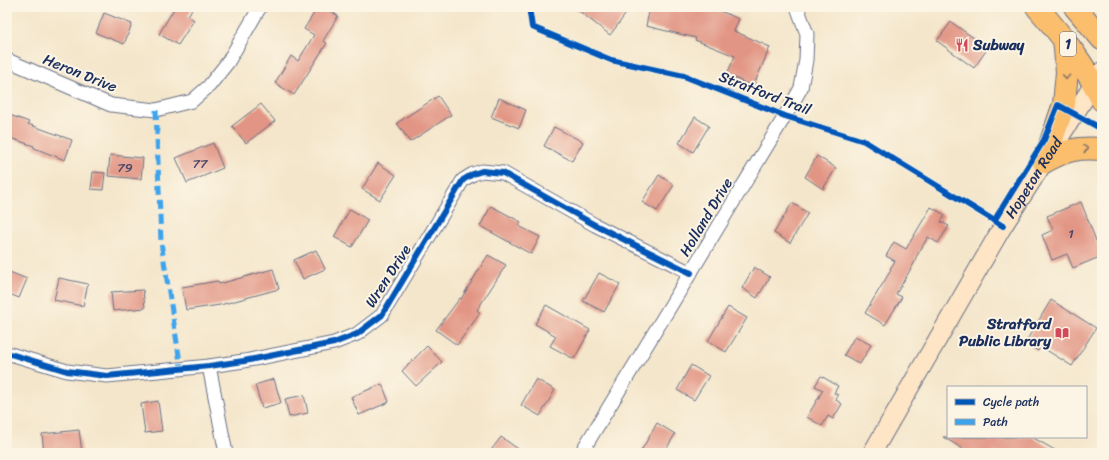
<svg xmlns="http://www.w3.org/2000/svg" width="1109" height="460" font-family="Sriracha,sans-serif">
  <style>
    .building { fill: #e29584 }
    .lines { fill: none; stroke-linecap: round; stroke-linejoin: round }
    .minor-casing { stroke: #676f84; stroke-width: 15 }
    .secondary-casing { stroke: #676f84; stroke-width: 20 }
    .trunk-casing { stroke: #676f84; stroke-width: 24 }
    .minor { stroke: #fff; stroke-width: 13 }
    .secondary { stroke: #fde5c5; stroke-width: 18 }
    .trunk { stroke: #fabe6d; stroke-width: 22 }
    .quiet { stroke: #3da3ed; stroke-width: 5; stroke-dasharray: 10 5; stroke-linecap: butt }
    .cycleway-casing { stroke: #fcf5e5; stroke-width: 8 }
    .cycleway { stroke: #0057b8; stroke-width: 6 }
    .oneway { stroke: #8a7666 }
    .labels { text-anchor: middle; dominant-baseline: central; stroke-width: 4; stroke-linejoin: round; paint-order: stroke }
    .number-label { font-size: 13px; fill: #4d4868 }
    .shield { fill: #fcf5e5; stroke: #5e6a86; stroke-width: 1 }
    .shield-label { font-size: 14px; font-weight: bold; fill: #1b2f5e }
    .poi-label { font-size: 15px; font-weight: bold; fill: #1b2f5e; stroke: #fcf5e5; text-anchor: start }
    .street-label { font-size: 15px; fill: #1b2f5e; stroke: #fcf5e5 }
  </style>
  <rect width="100%" height="100%" fill="#fcf5e5"/>
  <filter id="ink" filterUnits="userSpaceOnUse"><feTurbulence type="fractalNoise" baseFrequency=".025" numOctaves="2"/><feDisplacementMap in="SourceGraphic" scale="8" xChannelSelector="R" yChannelSelector="G"/><feConvolveMatrix kernelMatrix="1 2 1 2 8 2 1 2 1" color-interpolation-filters="sRGB"/></filter>
  <filter id="wash" filterUnits="userSpaceOnUse"><feTurbulence type="fractalNoise" baseFrequency=".012" numOctaves="4" result="noise"/><feDisplacementMap in="SourceGraphic" scale="16" xChannelSelector="R" yChannelSelector="G"/><feGaussianBlur stdDeviation="0.9" result="paint"/><feColorMatrix in="noise" values="0 0 0 0 0 0 0 0 0 0 0 0 0 0 0 0 0 1.4 0 .05"/><feComposite in="paint" operator="in"/></filter>
  <g filter="url(#wash)">
    <rect width="100%" height="100%" fill="#f4e6cb"/>
    <g id="blocks">
      <g class="building">
        <polygon points="175,7 193,7 188,16 194,20 178,45 159,34"/>
        <polygon points="318,7 324,7 338,16 323,41 327,43 294,95 275,83 291,56 298,61 314,35 304,29"/>
        <polygon points="574,7 631,7 610,35"/>
        <polygon points="650,7 693,7 707,10 708,7 711,7 739,19 734,31 770,47 753,87 727,74 735,56 695,40 696,38 646,26"/>
        <polygon points="104,13 132,24 124,44 96,33"/>
        <polygon points="951,22 988,48 974,68 937,41"/>
        <polygon points="438,96 451,115 410,142 397,123"/>
        <polygon points="499,98 526,110 519,128 491,117"/>
        <polygon points="261,104 275,121 246,143 232,126"/>
        <polygon points="7,114 29,122 28,124 72,140 65,160 34,148 34,146 7,137"/>
        <polygon points="695,117 709,126 693,152 679,143"/>
        <polygon points="554,127 583,142 572,161 544,146"/>
        <polygon points="213,143 223,168 187,183 176,158"/>
        <polygon points="110,155 143,158 141,179 108,176"/>
        <polygon points="817,156 836,168 823,189 805,177"/>
        <polygon points="378,163 396,175 380,200 362,189"/>
        <polygon points="93,172 105,173 103,190 91,189"/>
        <polygon points="659,175 674,185 657,211 642,202"/>
        <polygon points="1081,202 1102,256 1073,268 1067,254 1052,260 1042,235 1053,230 1047,216"/>
        <polygon points="792,203 808,213 790,243 774,233"/>
        <polygon points="491,206 521,222 519,226 540,237 531,254 480,226"/>
        <polygon points="931,207 945,215 941,222 949,226 938,243 928,237 915,259 916,260 896,294 902,297 885,325 865,313 891,270 890,269 895,261 886,256 894,242 906,249"/>
        <polygon points="350,209 368,220 352,247 334,237"/>
        <polygon points="316,250 325,269 303,279 294,260"/>
        <polygon points="488,255 506,265 477,310 480,313 457,345 436,330 460,298 461,299"/>
        <polygon points="754,267 770,277 757,298 742,288"/>
        <polygon points="273,269 279,289 220,305 186,310 182,287 218,281 219,284"/>
        <polygon points="7,271 27,279 19,298 7,293"/>
        <polygon points="599,273 620,284 604,312 583,301"/>
        <polygon points="59,278 88,284 83,306 54,300"/>
        <polygon points="143,290 145,308 113,311 111,292"/>
        <polygon points="1051,300 1096,328 1072,366 1040,346 1038,351 1025,343"/>
        <polygon points="546,305 590,330 574,359 550,346 556,336 535,324"/>
        <polygon points="728,307 747,318 726,352 708,341"/>
        <polygon points="855,336 871,345 860,364 844,355"/>
        <polygon points="427,346 442,362 416,386 402,371"/>
        <polygon points="691,365 709,376 694,400 677,390"/>
        <polygon points="821,376 838,386 834,393 838,395 836,400 842,404 833,419 828,416 822,426 807,417 823,390 815,386"/>
        <polygon points="274,379 281,403 262,408 255,385"/>
        <polygon points="536,379 555,390 540,416 521,405"/>
        <polygon points="382,384 389,402 359,415 351,397"/>
        <polygon points="304,395 308,413 289,417 285,399"/>
        <polygon points="158,401 162,431 145,433 141,404"/>
        <polygon points="657,423 675,434 664,453 640,453"/>
        <polygon points="79,430 82,453 44,453 42,434"/>
        <polygon points="501,437 524,453 489,453"/>
        <polygon points="943,437 1032,437 1060,453 970,453"/>
      </g>
    </g>
  </g>
  <g filter="url(#ink)">
    <use href="#blocks" fill-opacity="0" stroke="#676f84" stroke-width="1"/>
    <g class="lines">
      <g class="minor-casing">
        <g id="minor">
          <polyline points="7,60 111,105 156,110 192,101 209,86 228,62 260,7"/>
          <polyline points="7,353 67,371 107,376 209,366 244,361 334,343 357,334 382,315 463,180 473,174 482,171 503,173 595,225 691,273"/>
          <polyline points="209,366 226,453"/>
          <polyline points="581,453 682,287 785,116 801,88 806,60 807,34 797,7"/>
        </g>
      </g>
      <g class="secondary-casing">
        <g id="secondary">
          <path id="s1" d="M872 453 1003 226 1102 71"/>
        </g>
      </g>
      <g class="trunk-casing">
        <g id="trunk">
          <path d="M1037 7C1062 36 1086 66 1102 100"/>
          <polyline points="1075,7 1102,39"/>
          <polyline points="1044,162 1064,104 1067,72 1064,38"/>
          <path d="M1044 162C1066 150 1077 147 1102 149"/>
        </g>
      </g>
      <use href="#minor" class="minor"/>
      <use href="#secondary" class="secondary"/>
      <use href="#trunk" class="trunk"/>
      <polyline class="quiet" points="156,110 161,242 181,368"/>
      <g class="cycleway-casing">
        <g id="cycleway">
          <polyline points="529,7 532,27 611,60 684,76 785,116 864,141 1003,226"/>
          <polyline points="994,221 1044,140 1058,105 1102,129"/>
          <polyline points="7,353 67,371 107,376 209,366 244,361 334,343 357,334 382,315 463,180 473,174 482,171 503,173 595,225 691,273"/>
        </g>
      </g>
      <use href="#cycleway" class="cycleway"/>
    </g>
    <defs><path id="oneway-chevron" d="M-2-3.5L2.5 0L-2 3.5" fill="none" stroke-width="1.6" stroke-linecap="round" stroke-linejoin="round"/></defs>
    <g class="oneway">
      <use href="#oneway-chevron" transform="translate(1066 77) rotate(93)"/>
      <use href="#oneway-chevron" transform="translate(1086 149) rotate(-2)"/>
    </g>
  </g>
  <defs>
    <g id="restaurant-bare" transform="scale(1.08)"><path d="M-5-6h1v4h1v-4h1v4h1v-4h1v5L-1.5 .5V6h-2V.5L-5-1ZM5-6V6H3V1.5H1.5Q1.5-4 5-6Z" fill="#d1495b" stroke="#fcf5e5" stroke-width="2.5" paint-order="stroke"/></g>
    <g id="library-bare" transform="scale(1.08)"><path d="M-6-4Q-3-5.5-.7-3.5V5Q-3 3-6 4ZM6-4Q3-5.5 .7-3.5V5Q3 3 6 4Z" fill="#d1495b" stroke="#fcf5e5" stroke-width="2.5" paint-order="stroke"/></g>
  </defs>
  <g fill-rule="evenodd">
    <use href="#restaurant-bare" x="962" y="45"/>
    <use href="#library-bare" x="1062" y="333"/>
  </g>
  <g class="labels">
    <g class="number-label">
      <text x="200" y="163">77</text>
      <text x="125" y="167">79</text>
      <text x="1071" y="233">1</text>
    </g>
    <rect class="shield" x="1060" y="32" width="16" height="24" rx="3"/>
    <g class="shield-label">
      <text x="1068" y="44">1</text>
    </g>
    <g class="poi-label">
      <text x="973" y="45">Subway</text>
      <text x="1051" y="324" text-anchor="end">Stratford<tspan x="1051" dy="17">Public Library</tspan></text>
    </g>
    <g class="street-label">
      <text transform="translate(80 73) rotate(22)">Heron Drive</text>
      <text transform="translate(765 93) rotate(21)">Stratford Trail</text>
      <text stroke="none"><textPath href="#s1" startOffset="319">Hopeton Road</textPath></text>
      <text transform="translate(706 217) rotate(-59)">Holland Drive</text>
      <text transform="translate(388 276) rotate(-57)">Wren Drive</text>
    </g>
  </g>
  <rect width="1109" height="460" fill="none" stroke="#fcf5e5" stroke-width="24"/>
  <rect x="947" y="386" width="140" height="52" fill="#fcf5e5" stroke="#a2a6af"/>
  <rect x="955" y="399" width="20" height="6" fill="#0057b8" stroke="#a2a6af"/>
  <text x="983" y="406" font-size="12" fill="#1b2f5e">Cycle path</text>
  <rect x="955" y="419" width="20" height="6" fill="#3da3ed" stroke="#a2a6af"/>
  <text x="983" y="426" font-size="12" fill="#1b2f5e">Path</text>
</svg>
